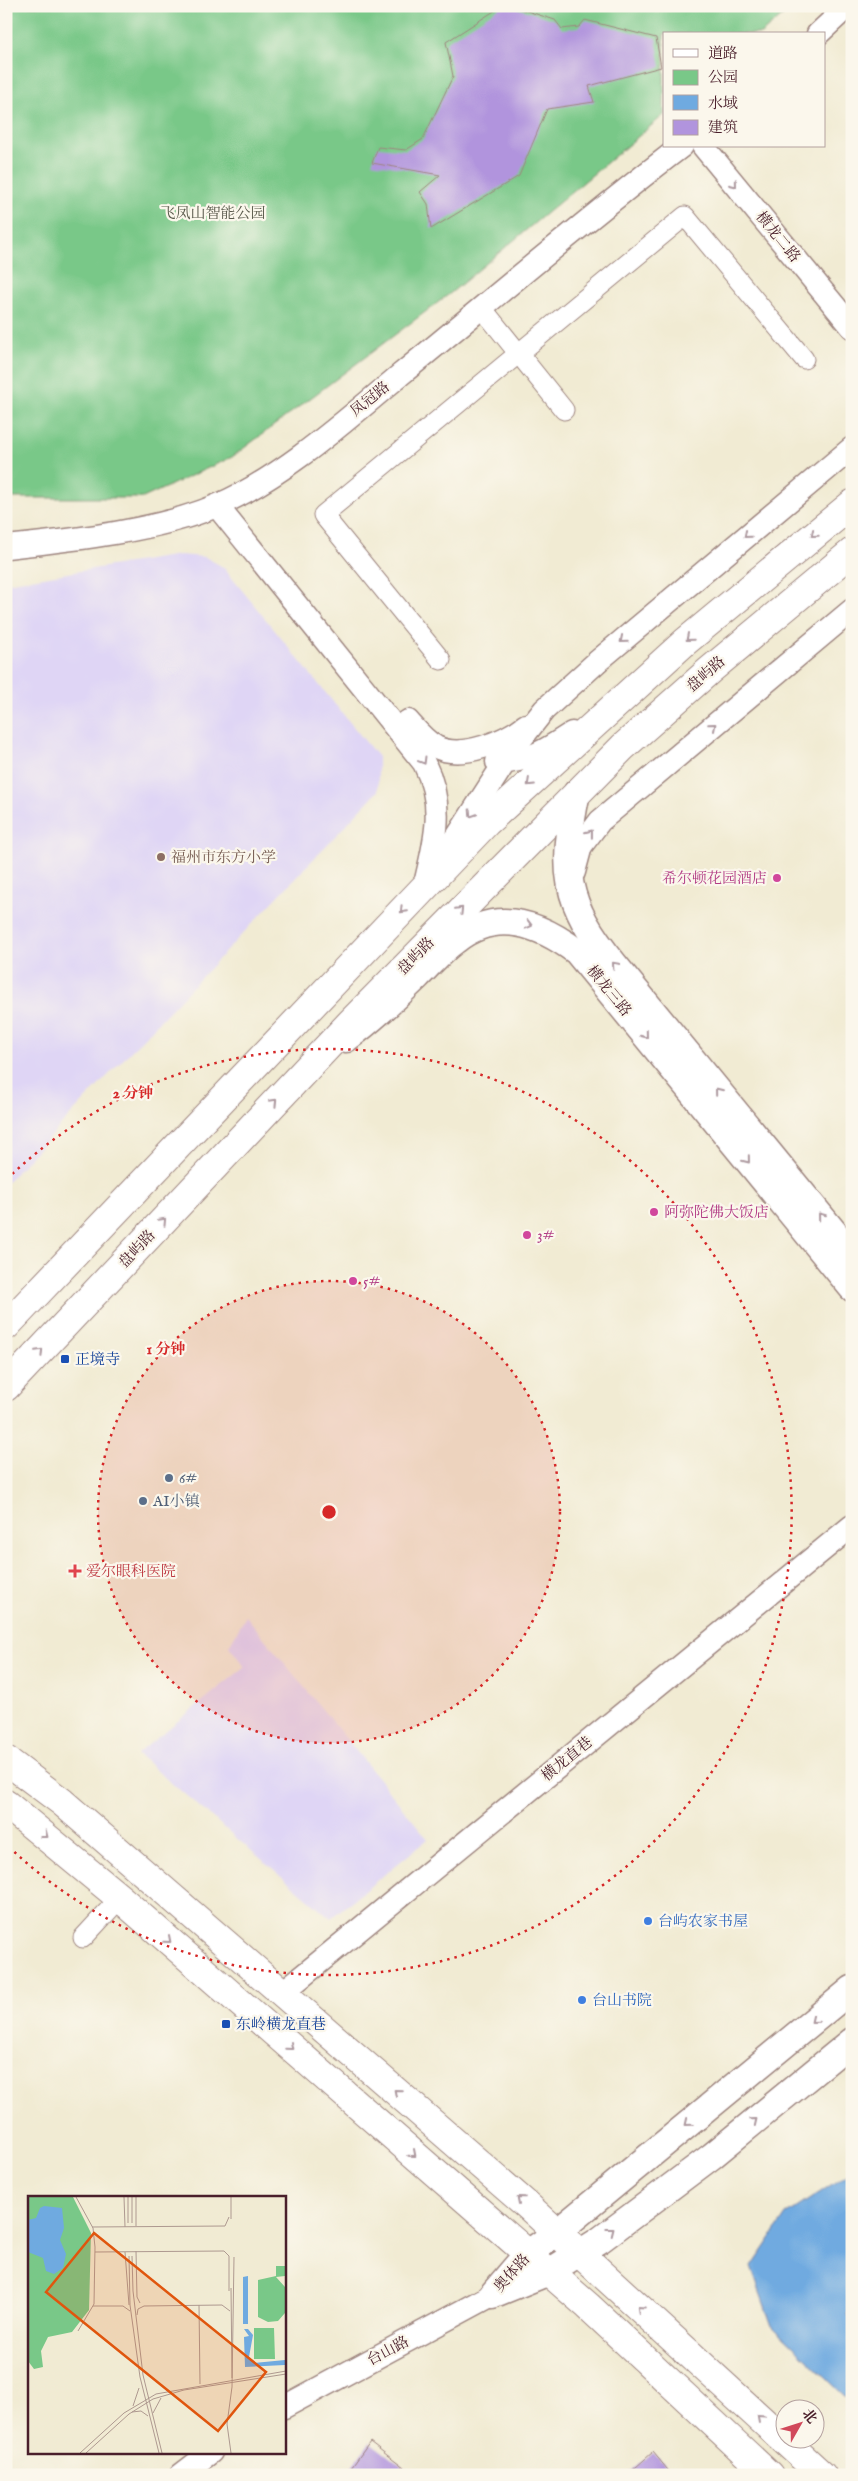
<svg xmlns="http://www.w3.org/2000/svg" width="858" height="2481" font-family="'IM FELL English','Noto Serif SC',serif">
  <style>
    .built { fill: #dfd5f5 }
    .green { fill: #79c888; stroke: #62745a }
    .water { fill: #6faae0; stroke: #5c6486 }
    .building { fill: #b194dd }
    .lines { fill: none; stroke-linecap: round; stroke-linejoin: round }
    .minor-casing { stroke: #9e857f; stroke-width: 21 }
    .tertiary-casing { stroke: #9e857f; stroke-width: 25 }
    .secondary-casing { stroke: #9e857f; stroke-width: 29 }
    .primary-casing { stroke: #9e857f; stroke-width: 30 }
    .minor { stroke: #fff; stroke-width: 19 }
    .tertiary { stroke: #fff; stroke-width: 22 }
    .secondary { stroke: #fff; stroke-width: 26 }
    .primary { stroke: #fff; stroke-width: 28 }
    .oneway { stroke: #ae9aa0 }
    .ring { fill: none; stroke: #d62828; stroke-width: 2.5; stroke-dasharray: 2.5 5 }
    .education-dot { fill: #8d6e63; stroke: #fbf7ec; stroke-width: 2 }
    .hotel-dot { fill: #d1479c; stroke: #fbf7ec; stroke-width: 2 }
    .transit-dot { fill: #1a4fb4; stroke: #fbf7ec; stroke-width: 2 }
    .service-dot { fill: #5c6f8a; stroke: #fbf7ec; stroke-width: 2 }
    .health-dot { fill: #e0444e; stroke: #fbf7ec; stroke-width: 2 }
    .shop-dot { fill: #3f7fe0; stroke: #fbf7ec; stroke-width: 2 }
    .labels { text-anchor: middle; dominant-baseline: central; stroke-width: 4.5; stroke-linejoin: round; paint-order: stroke }
    .park-label { font-size: 15px; fill: #5a5a4c; stroke: #fbf7ec }
    .street-label { font-size: 15px; fill: #4a1f2b; stroke: #fbf7ec }
    .education-label { font-size: 15px; fill: #785e54; stroke: #fbf7ec; text-anchor: start }
    .hotel-label { font-size: 15px; fill: #b23c85; stroke: #fbf7ec; text-anchor: start }
    .transit-label { font-size: 15px; fill: #164399; stroke: #fbf7ec; text-anchor: start }
    .service-label { font-size: 15px; fill: #4e5e75; stroke: #fbf7ec; text-anchor: start }
    .health-label { font-size: 15px; fill: #be3a42; stroke: #fbf7ec; text-anchor: start }
    .shop-label { font-size: 15px; fill: #366cbe; stroke: #fbf7ec; text-anchor: start }
    .inset-road { fill: none; stroke: #ae9990; stroke-width: 1 }
    .view { fill: #e0560e; fill-opacity: 0.15; stroke: #e0560e; stroke-width: 2.5 }
    .inset-edge { fill: none; stroke: #4a1f2b; stroke-width: 2.5 }
    .centre { fill: #d62828; stroke: #fbf7ec; stroke-width: 2.5 }
    .ring-label { font-size: 15px; text-anchor: middle; font-weight: bold; fill: #d62828; stroke: #fbf7ec; stroke-width: 4.5; stroke-linejoin: round; paint-order: stroke }
  </style>
  <rect width="100%" height="100%" fill="#fbf7ec"/>
  <filter id="ink" filterUnits="userSpaceOnUse"><feTurbulence type="fractalNoise" baseFrequency=".02" numOctaves="2"/><feDisplacementMap in="SourceGraphic" scale="10" xChannelSelector="R" yChannelSelector="G"/><feConvolveMatrix kernelMatrix="1 2 1 2 8 2 1 2 1" color-interpolation-filters="sRGB"/></filter>
  <filter id="wash" filterUnits="userSpaceOnUse"><feTurbulence type="fractalNoise" baseFrequency=".0096" numOctaves="4" result="noise"/><feDisplacementMap in="SourceGraphic" scale="20" xChannelSelector="R" yChannelSelector="G"/><feGaussianBlur stdDeviation="1.12" result="paint"/><feColorMatrix in="noise" values="0 0 0 0 0 0 0 0 0 0 0 0 0 0 0 0 0 1.4 0 .05"/><feComposite in="paint" operator="in"/></filter>
  <g filter="url(#wash)">
    <rect width="100%" height="100%" fill="#f1ebd3"/>
    <g class="built">
      <polygon points="179,555 205,557 223,567 378,757 378,791 6,1183 6,583"/>
      <polygon points="246,1616 428,1839 331,1918 137,1754 245,1667 229,1646"/>
    </g>
    <polygon class="green" points="6,6 794,6 761,34 664,34 664,115 452,292 232,457 143,498 6,498"/>
    <polygon class="water" points="852,2171 852,2297 848,2315 852,2319 852,2403 772,2326 751,2267 786,2215"/>
    <g id="blocks">
      <g class="building">
        <polygon points="502,6 511,6 555,20 562,29 579,27 585,20 656,38 661,67 589,86 594,102 547,109 519,176 431,229 428,204 420,192 440,175 372,163 378,147 406,150 423,139 453,76 446,42"/>
        <polygon points="370,2442 413,2475 346,2475"/>
        <polygon points="653,2452 672,2475 627,2475"/>
      </g>
    </g>
  </g>
  <g filter="url(#ink)">
    <use href="#blocks" fill-opacity="0" stroke="#9e857f" stroke-width="1"/>
    <g class="lines">
      <g class="minor-casing">
        <g id="minor">
          <polyline points="482,308 564,410"/>
          <polyline points="441,660 323,515 685,216 804,359"/>
          <polyline points="83,1938 120,1898"/>
        </g>
      </g>
      <g class="tertiary-casing">
        <g id="tertiary">
          <polyline points="818,34 848,6"/>
          <polyline points="703,146 852,327"/>
          <path d="M217 506 424 763C446 807 435 842 424 888"/>
          <path d="M6 547C71 540 157 531 216 506 282 478 345 421 400 375 493 299 586 219 682 146"/>
          <path d="M408 721C416 730 425 741 436 747 462 760 506 741 526 725"/>
          <path d="M497 762C527 763 548 749 572 733"/>
          <polyline points="446,854 514,748 544,710 598,661 852,448"/>
          <polyline points="574,872 581,846 600,821 852,610"/>
          <polyline points="283,1992 852,1526"/>
          <polyline points="284,2407 492,2295"/>
          <polyline points="181,2475 211,2452"/>
        </g>
      </g>
      <g class="secondary-casing">
        <g id="secondary">
          <path d="M577 792C561 870 563 902 615 965L852 1254"/>
          <path d="M346 1039C372 1020 394 999 417 977 430 964 442 950 456 940 497 908 540 924 577 952L852 1288"/>
          <polyline points="497,2293 549,2272 600,2240 712,2156 852,2041"/>
          <polyline points="492,2295 527,2254 556,2233 852,1989"/>
        </g>
      </g>
      <g class="primary-casing">
        <g id="primary">
          <polyline points="6,1326 486,823 685,642 852,504"/>
          <polyline points="6,1387 350,1023 623,747 710,670 852,552"/>
          <polyline points="6,1760 62,1802 528,2206 822,2475"/>
          <polyline points="6,1804 120,1898 588,2306 769,2475"/>
        </g>
      </g>
      <use href="#minor" class="minor"/>
      <use href="#tertiary" class="tertiary"/>
      <use href="#secondary" class="secondary"/>
      <use href="#primary" class="primary"/>
    </g>
    <defs><path id="oneway-chevron" d="M-2-3.5L2.5 0L-2 3.5" fill="none" stroke-width="1.6" stroke-linecap="round" stroke-linejoin="round" transform="scale(1.25)"/></defs>
    <g class="oneway">
      <use href="#oneway-chevron" transform="translate(734 184) rotate(51)"/>
      <use href="#oneway-chevron" transform="translate(814 534) rotate(141)"/>
      <use href="#oneway-chevron" transform="translate(747 535) rotate(140)"/>
      <use href="#oneway-chevron" transform="translate(689 638) rotate(139)"/>
      <use href="#oneway-chevron" transform="translate(623 640) rotate(140)"/>
      <use href="#oneway-chevron" transform="translate(713 726) rotate(-41)"/>
      <use href="#oneway-chevron" transform="translate(423 761) rotate(59)"/>
      <use href="#oneway-chevron" transform="translate(530 783) rotate(137)"/>
      <use href="#oneway-chevron" transform="translate(472 814) rotate(123)"/>
      <use href="#oneway-chevron" transform="translate(590 833) rotate(-52)"/>
      <use href="#oneway-chevron" transform="translate(403 910) rotate(134)"/>
      <use href="#oneway-chevron" transform="translate(460 910) rotate(-46)"/>
      <use href="#oneway-chevron" transform="translate(529 925) rotate(15)"/>
      <use href="#oneway-chevron" transform="translate(615 965) rotate(-131)"/>
      <use href="#oneway-chevron" transform="translate(645 1035) rotate(51)"/>
      <use href="#oneway-chevron" transform="translate(718 1091) rotate(-129)"/>
      <use href="#oneway-chevron" transform="translate(274 1102) rotate(-46)"/>
      <use href="#oneway-chevron" transform="translate(747 1160) rotate(51)"/>
      <use href="#oneway-chevron" transform="translate(821 1216) rotate(-129)"/>
      <use href="#oneway-chevron" transform="translate(163 1221) rotate(-47)"/>
      <use href="#oneway-chevron" transform="translate(40 1352) rotate(-46)"/>
      <use href="#oneway-chevron" transform="translate(45 1835) rotate(38)"/>
      <use href="#oneway-chevron" transform="translate(168 1940) rotate(41)"/>
      <use href="#oneway-chevron" transform="translate(814 2020) rotate(141)"/>
      <use href="#oneway-chevron" transform="translate(290 2047) rotate(41)"/>
      <use href="#oneway-chevron" transform="translate(397 2092) rotate(-139)"/>
      <use href="#oneway-chevron" transform="translate(754 2121) rotate(-39)"/>
      <use href="#oneway-chevron" transform="translate(688 2123) rotate(141)"/>
      <use href="#oneway-chevron" transform="translate(413 2154) rotate(41)"/>
      <use href="#oneway-chevron" transform="translate(520 2199) rotate(-139)"/>
      <use href="#oneway-chevron" transform="translate(611 2231) rotate(-38)"/>
      <use href="#oneway-chevron" transform="translate(640 2309) rotate(-138)"/>
      <use href="#oneway-chevron" transform="translate(760 2418) rotate(-138)"/>
    </g>
  </g>
  <circle cx="329" cy="1512" r="231" fill="#d62828" fill-opacity=".12"/>
  <g class="ring">
    <circle cx="329" cy="1512" r="231"/>
    <path d="M7 1179A463 463 0 1 1 7 1845"/>
  </g>
  <circle class="education-dot" cx="161" cy="857" r="5"/>
  <g class="hotel-dot">
    <circle cx="777" cy="878" r="5"/>
    <circle cx="654" cy="1212" r="5"/>
    <circle cx="527" cy="1235" r="5"/>
    <circle cx="353" cy="1281" r="5"/>
  </g>
  <g class="transit-dot">
    <rect x="60" y="1354" width="10" height="10" rx="2.5"/>
    <rect x="221" y="2019" width="10" height="10" rx="2.5"/>
  </g>
  <g class="service-dot">
    <circle cx="169" cy="1478" r="5"/>
    <circle cx="143" cy="1501" r="5"/>
  </g>
  <path class="health-dot" d="M72.5 1563.5h5v5h5v5h-5v5h-5v-5h-5v-5h5z"/>
  <g class="shop-dot">
    <circle cx="648" cy="1921" r="5"/>
    <circle cx="582" cy="2000" r="5"/>
  </g>
  <g class="labels">
    <g class="park-label">
      <text x="213" y="213">飞凤山智能公园</text>
    </g>
    <g class="street-label">
      <text transform="translate(778 237) rotate(51)">横龙二路</text>
      <text transform="translate(370 399) rotate(-39)">凤冠路</text>
      <text transform="translate(706 674) rotate(-41)">盘屿路</text>
      <text transform="translate(416 956) rotate(-46)">盘屿路</text>
      <text transform="translate(609 991) rotate(51)">横龙三路</text>
      <text transform="translate(137 1249) rotate(-47)">盘屿路</text>
      <text transform="translate(567 1759) rotate(-39)">横龙直巷</text>
      <text transform="translate(512 2273) rotate(-48)">奥体路</text>
      <text transform="translate(388 2351) rotate(-28)">台山路</text>
    </g>
    <g class="education-label">
      <text x="171" y="857">福州市东方小学</text>
    </g>
    <g class="hotel-label">
      <text x="767" y="878" text-anchor="end">希尔顿花园酒店</text>
      <text x="664" y="1212">阿弥陀佛大饭店</text>
      <text x="537" y="1235">3#</text>
      <text x="363" y="1281">5#</text>
    </g>
    <g class="transit-label">
      <text x="75" y="1359">正境寺</text>
      <text x="236" y="2024">东岭横龙直巷</text>
    </g>
    <g class="service-label">
      <text x="179" y="1478">6#</text>
      <text x="153" y="1501">AI小镇</text>
    </g>
    <g class="health-label">
      <text x="86" y="1571">爱尔眼科医院</text>
    </g>
    <g class="shop-label">
      <text x="658" y="1921">台屿农家书屋</text>
      <text x="592" y="2000">台山书院</text>
    </g>
  </g>
  <g transform="translate(28 2196)">
    <rect width="258" height="258" fill="#f1ebd3"/>
    <path d="M0 1H45L63 37 61 114 44 136 20 141 13 155 15 171 6 173 0 165ZM248 70H257V80L248 81 257 91V117L250 125 240 126 230 121V84L248 80ZM226 132H246L247 163H226Z" fill="#79c888"/>
    <path d="M16 10 34 12 36 32 32 44 38 58 35 72 26 78 18 75 15 62 0 56V24L8 22 12 12ZM220 80V128H215V81ZM216 133H220L225 139 221 161 226 167 257 164V169L217 171 216 141 221 140Z" fill="#6faae0"/>
    <path class="inset-road" d="M48 1 65 32 67 51 66 108 50 135M96 1 97 31M100 1V27M104 1V27M108 1V30M203 1V23M64 31 197 30 201 21M108 55 109 101 112 107M67 56 196 55 201 60V95M97 56 101 109M101 60 102 109 112 181 131 257M104 60 105 95 115 179 134 257M203 92 204 182M171 109 172 188M65 110H95L102 115M109 119 110 113 116 110 194 109 202 115M204 191 206 61M105 210 111 192M104 216 113 215 120 220M125 217 133 202M52 257 96 217 128 198 258 175M58 257 101 218 125 203 156 194 258 178M203 257 199 228 204 191"/>
    <path class="view" d="M66 37 238 176 190 235 18 96Z"/>
    <rect width="258" height="258" class="inset-edge"/>
  </g>
  <circle cx="329" cy="1512" r="8" class="centre"/>
  <g class="ring-label">
    <text x="133" y="1098">2 分钟</text>
    <text x="166" y="1354">1 分钟</text>
  </g>
  <rect width="858" height="2481" fill="none" stroke="#fbf7ec" stroke-width="25"/>
  <rect x="663" y="32" width="162" height="115" fill="#fbf7ec" stroke="#b4a19f"/>
  <rect x="673" y="49" width="25" height="8" fill="#ffffff" stroke="#b4a19f"/>
  <text x="708" y="58" font-size="15" fill="#4a1f2b">道路</text>
  <rect x="673" y="70" width="25" height="15" fill="#79c888" stroke="#b4a19f"/>
  <text x="708" y="82" font-size="15" fill="#4a1f2b">公园</text>
  <rect x="673" y="95" width="25" height="15" fill="#6faae0" stroke="#b4a19f"/>
  <text x="708" y="108" font-size="15" fill="#4a1f2b">水域</text>
  <rect x="673" y="120" width="25" height="15" fill="#b194dd" stroke="#b4a19f"/>
  <text x="708" y="132" font-size="15" fill="#4a1f2b">建筑</text>
  <g transform="translate(800 2424) rotate(51)"><circle r="24" fill="#fbf7ec" stroke="#b4a19f"/>
  <path d="M0-4L9 19L0 12L-9 19Z" fill="#d1495b"/>
  <text y="-8" font-size="14" font-weight="bold" text-anchor="middle" fill="#4a1f2b">北</text>
  </g>
</svg>
